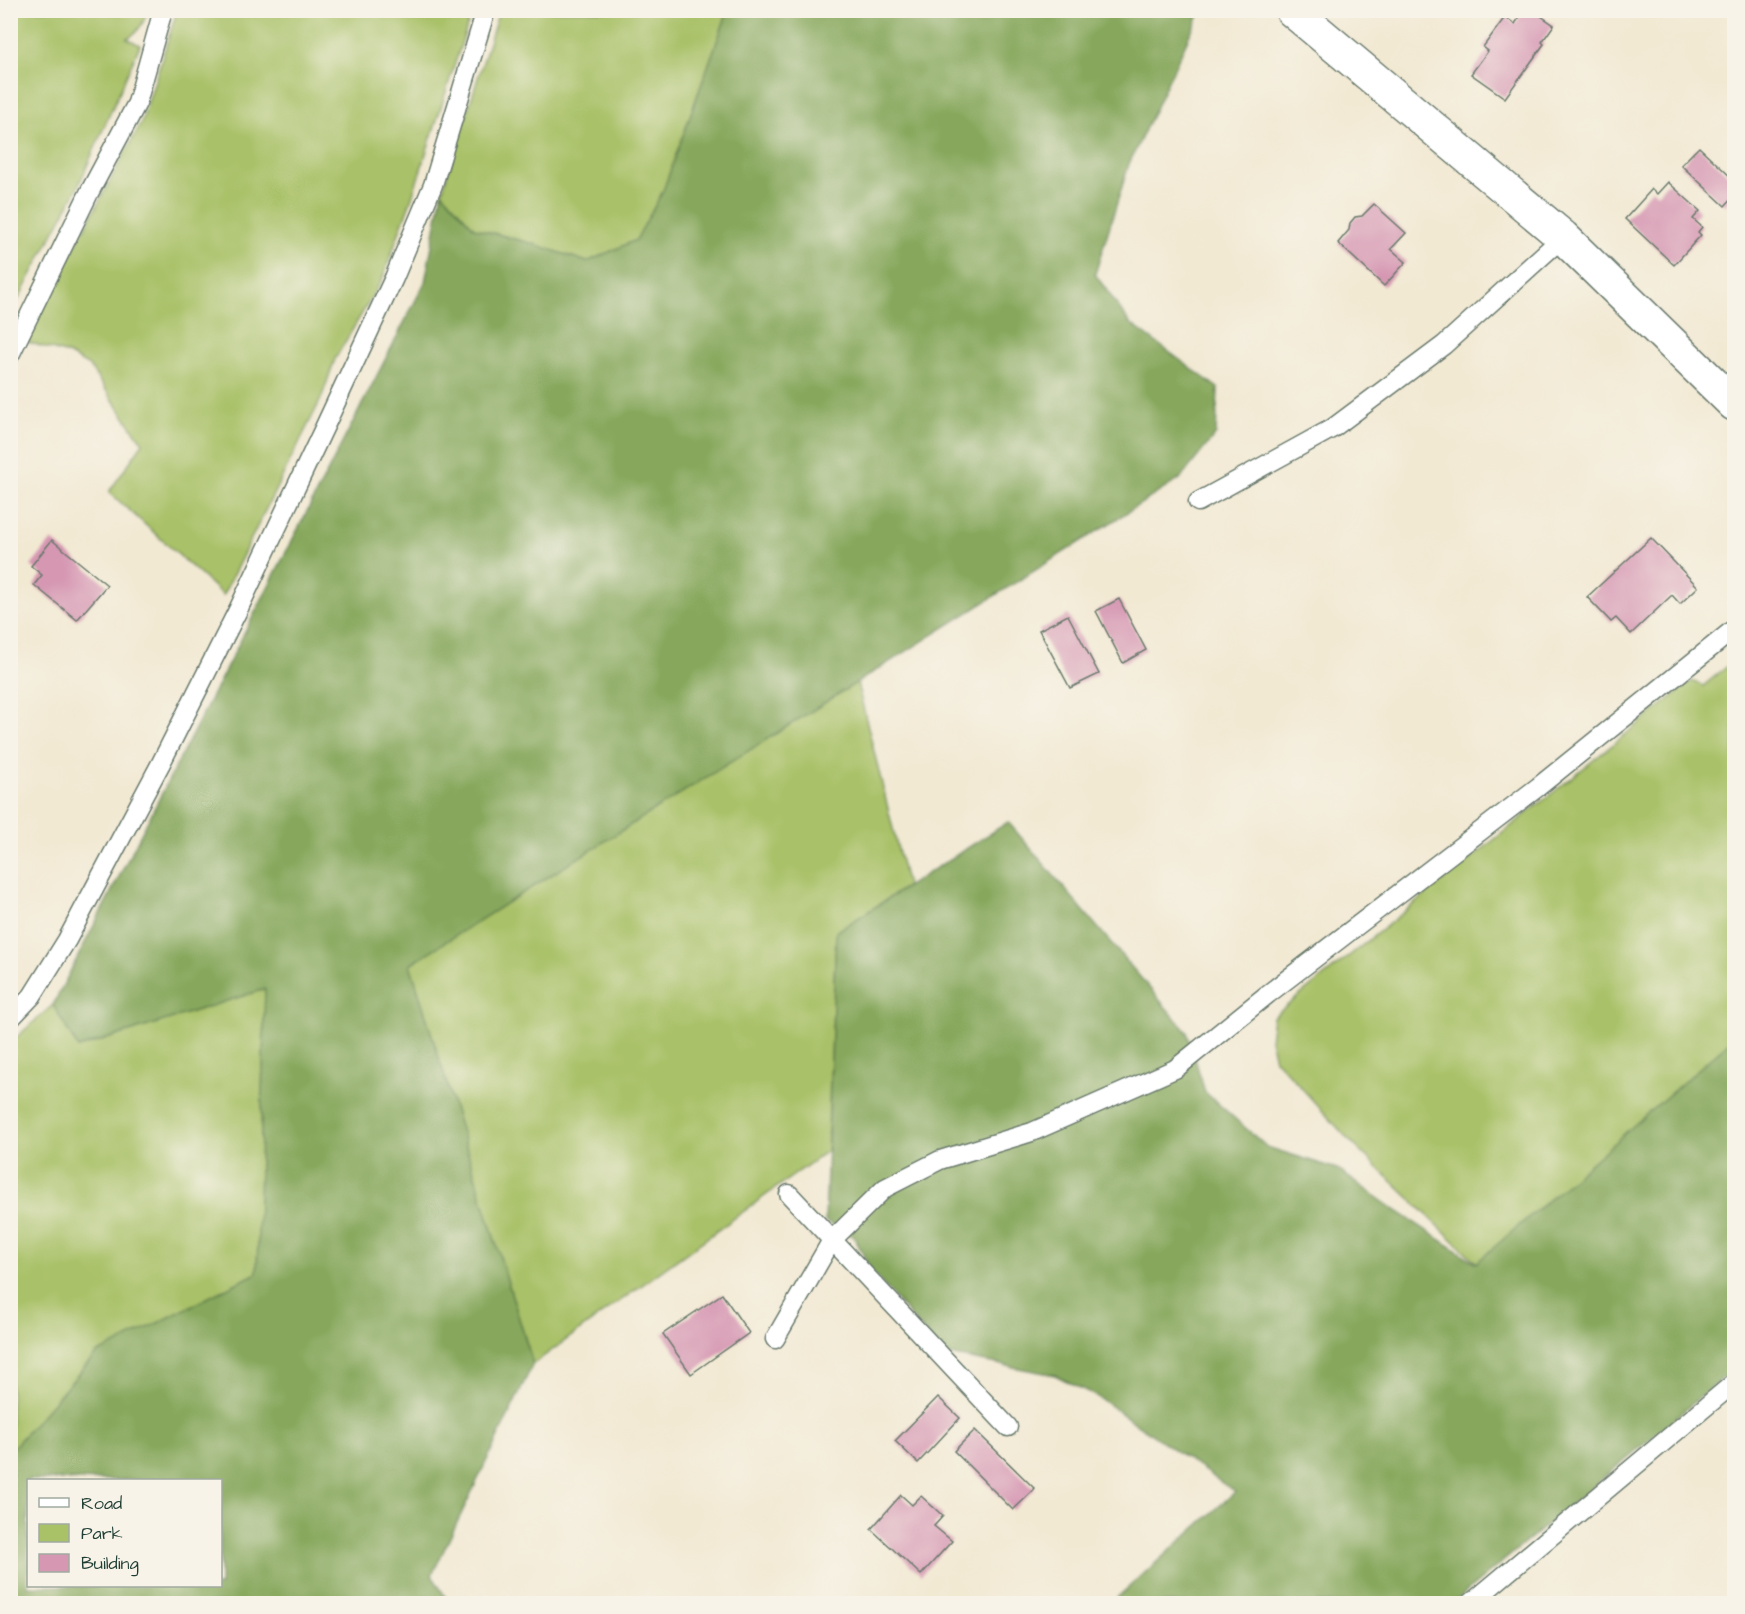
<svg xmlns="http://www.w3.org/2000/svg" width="1745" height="1614" font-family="'Architects Daughter',sans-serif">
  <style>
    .green { fill: #a9c167; stroke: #647f4e; stroke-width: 1.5 }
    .forest { fill: #86a75c; stroke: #527248; stroke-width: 1.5; fill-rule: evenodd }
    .building { fill: #d697b2 }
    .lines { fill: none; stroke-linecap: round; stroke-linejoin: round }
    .lane-casing { stroke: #69796c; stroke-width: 21 }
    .street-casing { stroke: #69796c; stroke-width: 36 }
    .lane { stroke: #fff; stroke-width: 18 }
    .street { stroke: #fff; stroke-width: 33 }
  </style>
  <rect width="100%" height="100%" fill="#f7f3e8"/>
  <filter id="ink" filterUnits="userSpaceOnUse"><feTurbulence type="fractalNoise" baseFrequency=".0167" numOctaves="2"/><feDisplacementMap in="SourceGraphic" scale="12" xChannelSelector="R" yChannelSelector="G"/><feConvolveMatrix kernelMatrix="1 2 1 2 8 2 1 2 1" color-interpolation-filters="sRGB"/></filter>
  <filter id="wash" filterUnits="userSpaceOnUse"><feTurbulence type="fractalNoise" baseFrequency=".008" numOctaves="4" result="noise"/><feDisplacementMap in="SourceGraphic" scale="24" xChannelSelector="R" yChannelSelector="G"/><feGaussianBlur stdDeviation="1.35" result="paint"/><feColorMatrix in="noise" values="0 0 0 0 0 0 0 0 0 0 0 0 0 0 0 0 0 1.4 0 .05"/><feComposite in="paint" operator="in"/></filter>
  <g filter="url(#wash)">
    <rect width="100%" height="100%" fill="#f2e9d3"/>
    <g class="green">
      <path d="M11 10 147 11C144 23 138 33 127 38L140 45 77 189 11 313Z"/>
      <polygon points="177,11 472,11 411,200 382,280 335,359 321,399 223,595 109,492 143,443 89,366 68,354 27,342 31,329 142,121"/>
      <polygon points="499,11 728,11 663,191 636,240 587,262 534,244 474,228 442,192"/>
      <polygon points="1734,650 1734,1038 1477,1263 1348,1139 1275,1059 1270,1040 1273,1017 1692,681 1703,686 1730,664"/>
      <polygon points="857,682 907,886 836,933 827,1151 533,1364 410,964"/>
      <polygon points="265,989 257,1273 96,1354 11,1450 11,1042 53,1005 78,1048"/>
    </g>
    <g class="forest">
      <path d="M728 11H1201L1129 164 1095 274 1130 323 1218 388 1216 434 1180 479 410 964 533 1364 432 1575 449 1603H11V1450L96 1354 257 1273 265 989 78 1048 53 1005 425 282 442 192 474 228 534 244 587 262 636 240 663 191ZM28 1480H220V1586H28Z"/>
      <polygon points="1008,822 1187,1032 1205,1092 1267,1147 1337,1169 1392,1208 1476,1263 1734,1038 1734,1369 1453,1603 1111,1603 1235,1492 1096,1396 1055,1375 944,1354 872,1272 854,1237 825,1221 836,932"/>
    </g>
    <g id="blocks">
      <g class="building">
        <polygon points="1524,10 1532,10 1554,25 1542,42 1544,44 1505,98 1471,74 1488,51 1483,47 1505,17 1515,24"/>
        <polygon points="1699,147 1734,180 1734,196 1725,206 1681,165"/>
        <polygon points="1668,182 1700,211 1693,219 1702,227 1698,232 1701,235 1674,265 1625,219 1652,189 1657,194"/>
        <polygon points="1374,204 1406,233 1391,249 1406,262 1384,286 1338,243 1349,230 1350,223 1355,217 1362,216"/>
        <polygon points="1651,538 1698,587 1680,604 1672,595 1631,634 1616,618 1611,622 1587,597"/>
        <polygon points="52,540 107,585 77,620 34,585 42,575 31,566"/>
        <polygon points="1119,599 1146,650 1123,663 1096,611"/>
        <polygon points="1068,615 1099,674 1070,688 1039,630"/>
        <polygon points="722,1294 749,1333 691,1374 663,1334"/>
        <polygon points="938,1397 960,1418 918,1463 895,1441"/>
        <polygon points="975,1430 1035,1489 1013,1510 954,1451"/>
        <polygon points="901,1495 912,1505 921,1496 943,1516 934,1526 952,1541 921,1575 871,1529"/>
      </g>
    </g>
  </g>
  <g filter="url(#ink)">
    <use href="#blocks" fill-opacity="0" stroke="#69796c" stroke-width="1.5"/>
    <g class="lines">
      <g class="lane-casing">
        <g id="lane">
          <polyline points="10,355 89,193 137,103 163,10"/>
          <polyline points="1198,502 1333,428 1444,345 1563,237"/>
          <polyline points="10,1019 32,996 67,940 161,763 238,610 325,426 394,278 433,185 486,10"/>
          <polyline points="789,1194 1008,1427"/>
          <polyline points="775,1339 832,1240 885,1188 940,1160 1032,1132 1175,1069 1268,994 1538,787 1734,629"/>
          <polyline points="1470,1604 1734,1383"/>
        </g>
      </g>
      <g class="street-casing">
        <polyline id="street" points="1292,10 1563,237 1734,404"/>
      </g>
      <use href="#lane" class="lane"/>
      <use href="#street" class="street"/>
    </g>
  </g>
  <rect width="1745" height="1614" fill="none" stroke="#f7f3e8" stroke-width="36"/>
  <rect x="27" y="1479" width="195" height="108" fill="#f7f3e8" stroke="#a1aaa0" stroke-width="1.5"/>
  <rect x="39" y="1498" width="30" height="9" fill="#ffffff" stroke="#a1aaa0" stroke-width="1.5"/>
  <text x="81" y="1509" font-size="18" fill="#1f3d34">Road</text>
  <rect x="39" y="1524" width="30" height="18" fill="#a9c167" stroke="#a1aaa0" stroke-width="1.5"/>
  <text x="81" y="1539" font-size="18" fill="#1f3d34">Park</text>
  <rect x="39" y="1554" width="30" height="18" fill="#d697b2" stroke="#a1aaa0" stroke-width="1.5"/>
  <text x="81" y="1569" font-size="18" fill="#1f3d34">Building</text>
</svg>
